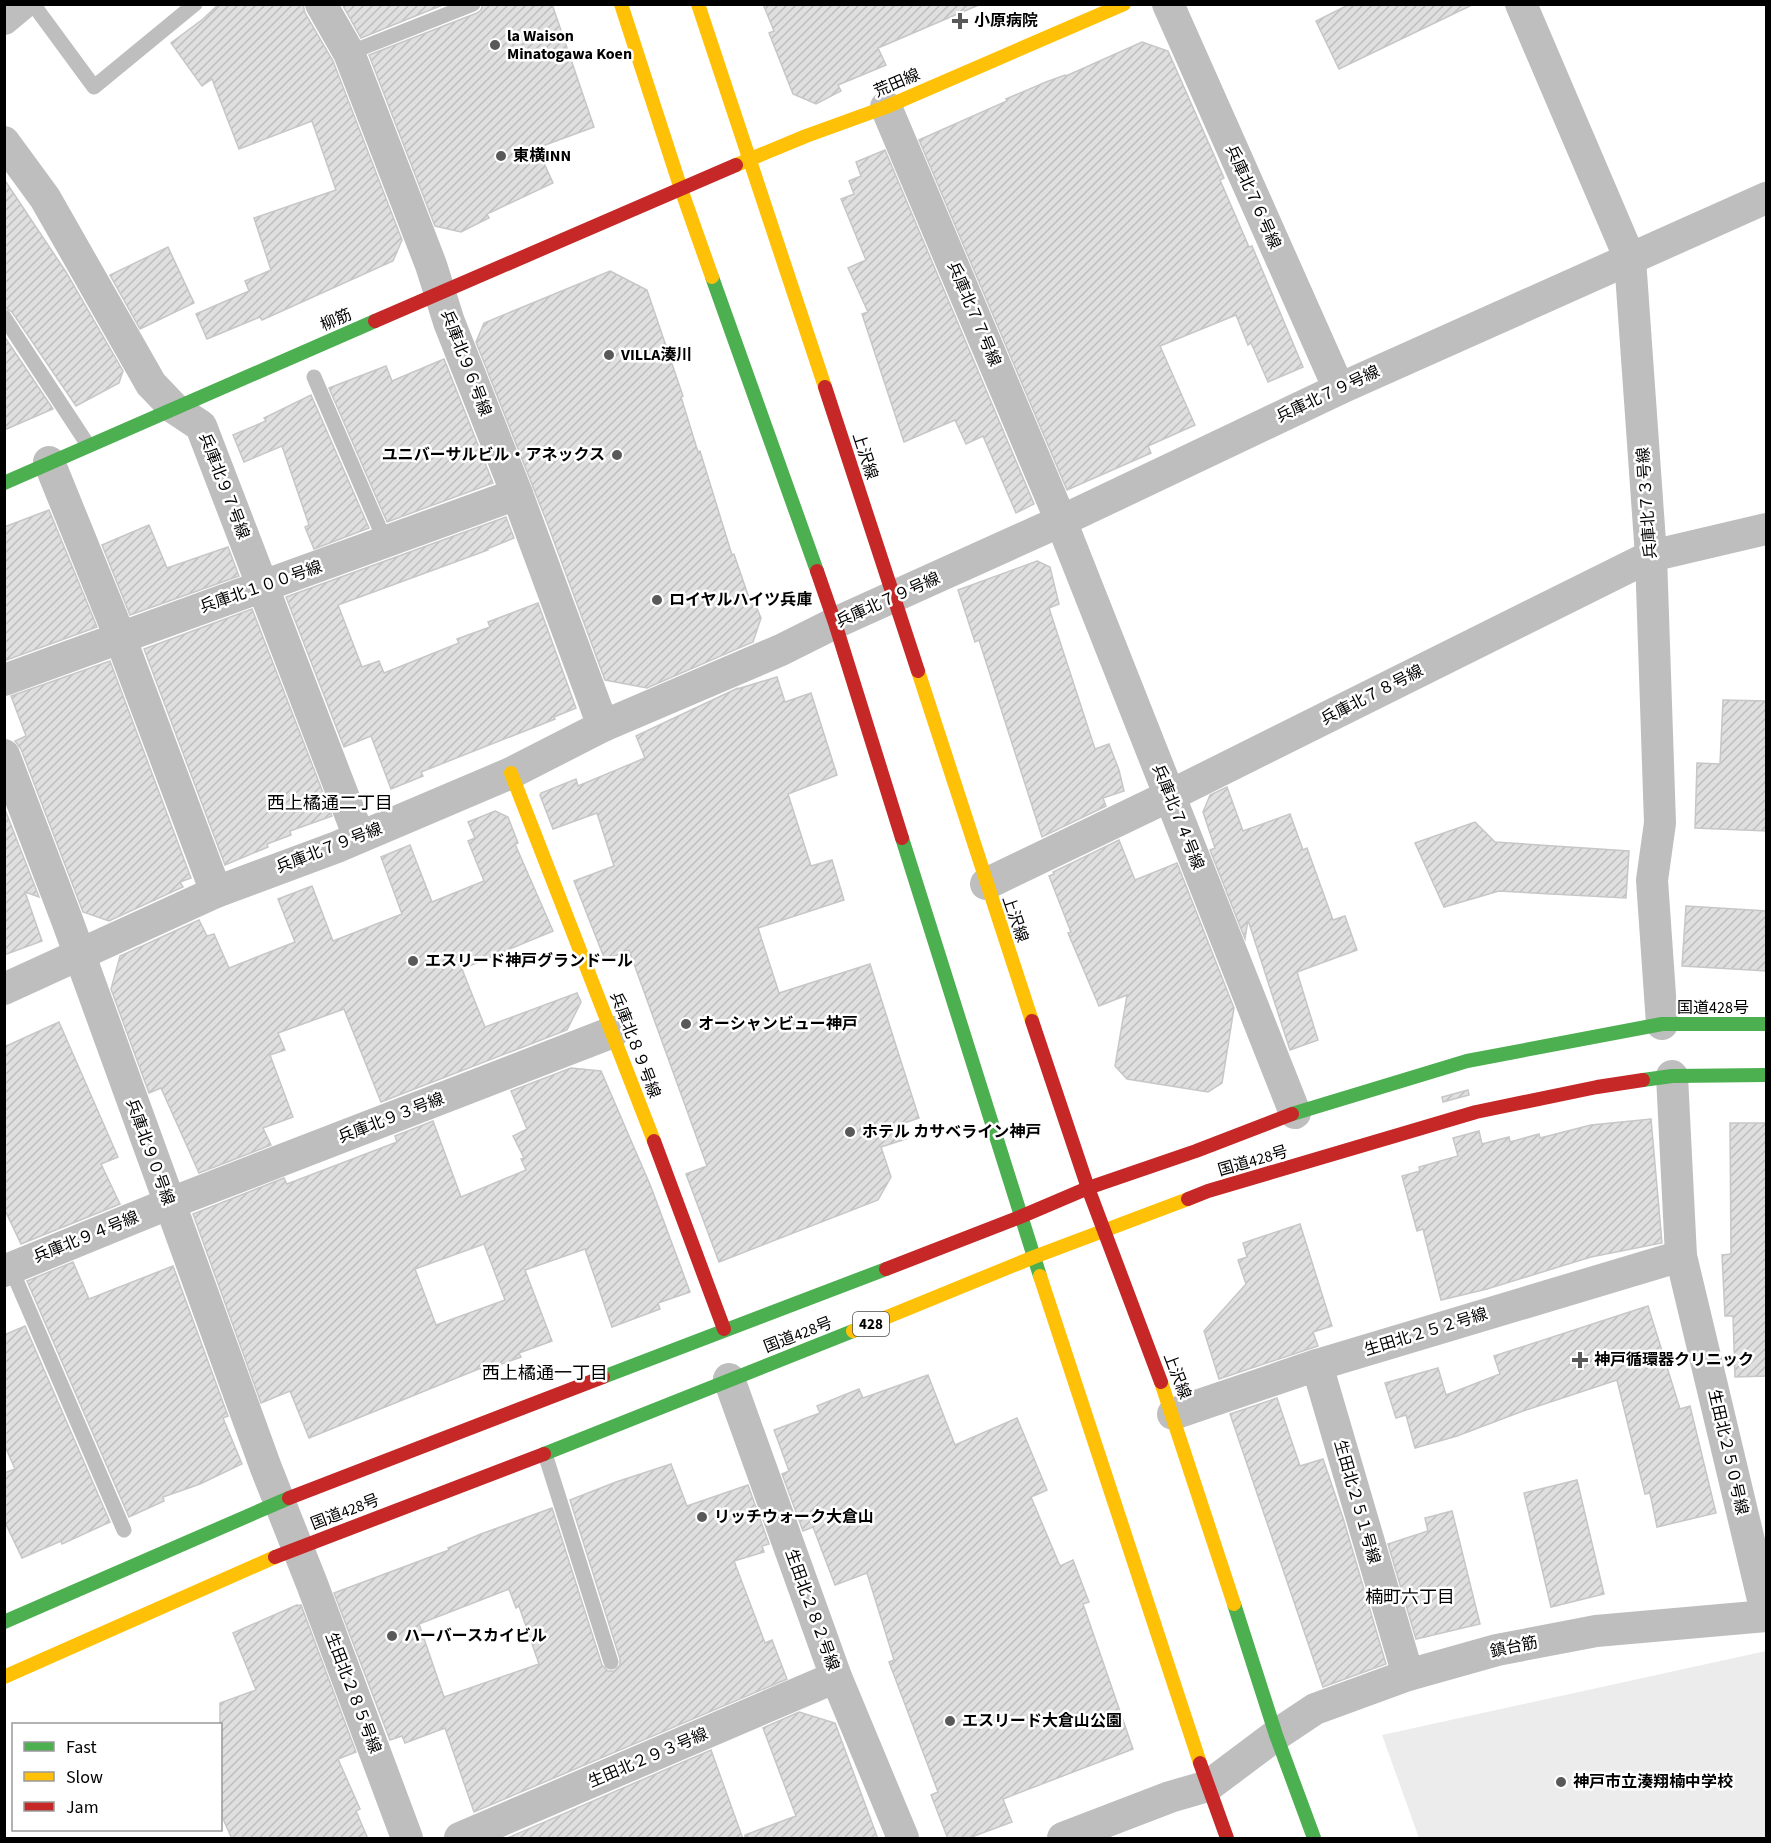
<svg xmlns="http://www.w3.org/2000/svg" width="1771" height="1843" font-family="'Source Sans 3','Noto Sans JP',sans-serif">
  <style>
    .green { fill: #ececec }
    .building { fill: url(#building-hatch); stroke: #c7c7c7; stroke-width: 1.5; fill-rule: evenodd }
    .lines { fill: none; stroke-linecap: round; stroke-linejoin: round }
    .lane { stroke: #bebebe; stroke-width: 15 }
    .street { stroke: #bebebe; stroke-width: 32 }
    .fast { stroke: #4caf50; stroke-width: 14 }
    .slow { stroke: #ffc107; stroke-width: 14 }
    .jam { stroke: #c62828; stroke-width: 14 }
    .poi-dot { fill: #595959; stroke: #fff; stroke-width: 2 }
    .labels { text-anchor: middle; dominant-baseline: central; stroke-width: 5; stroke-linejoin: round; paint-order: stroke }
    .shield { fill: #fff; stroke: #4c4c4c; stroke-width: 1.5 }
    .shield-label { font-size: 15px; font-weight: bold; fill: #000 }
    .poi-label { font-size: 16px; font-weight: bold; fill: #000; stroke: #fff; text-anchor: start }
    .street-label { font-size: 16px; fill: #000; stroke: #fff }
    .neighbourhood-label { font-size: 18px; fill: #000; stroke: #fff }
  </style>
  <defs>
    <pattern id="building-hatch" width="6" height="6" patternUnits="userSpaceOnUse" patternTransform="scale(1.5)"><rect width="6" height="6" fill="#dfdfdf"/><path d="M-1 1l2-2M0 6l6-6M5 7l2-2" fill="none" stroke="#bebebe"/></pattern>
  </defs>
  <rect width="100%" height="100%" fill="#fff"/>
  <polygon class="green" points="1766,1651 1766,1838 1419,1838 1382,1735"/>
  <g class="building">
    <polygon points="219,4 303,4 305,13 333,61 402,240 393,261 262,320 260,317 207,339 196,314 249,291 245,281 271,270 254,218 336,190 312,121 239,149 212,79 202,86 171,43 203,19"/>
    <polygon points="342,4 445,4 361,38"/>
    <polygon points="483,4 552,4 594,127 537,148 553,183 487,214 489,218 461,232 435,226 369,55 477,13 481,10"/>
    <polygon points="763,4 981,4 878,48 886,65 838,85 841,91 816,104 793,94 769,33 774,31"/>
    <polygon points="1350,4 1474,4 1339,69 1316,21"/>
    <polygon points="1142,42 1168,51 1224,178 1220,180 1249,247 1252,246 1303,367 1268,382 1251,343 1248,345 1236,315 1160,346 1195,425 1148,446 1151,453 1067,490 919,140 1007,101 1006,99 1046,82 1065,75 1066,76"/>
    <polygon points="885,150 1034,504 1016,513 983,436 966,444 955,420 904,442 862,314 868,312 848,268 866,260 841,199 854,194 849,181 861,176 856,162"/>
    <polygon points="4,179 66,272 123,371 119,383 76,406 12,312 4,307"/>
    <polygon points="168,247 194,303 140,329 110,275"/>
    <polygon points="610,271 647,290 683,396 681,397 698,452 700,451 732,555 734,554 749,598 752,597 761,618 753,642 647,688 605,680 548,525 476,342 484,323"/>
    <polygon points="4,336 53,409 4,430"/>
    <polygon points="444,359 493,483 387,522 329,388 386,366 392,381"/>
    <polygon points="311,395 369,528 314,549 305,527 309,525 282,446 244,462 233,435 266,421 264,418"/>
    <polygon points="49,510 97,627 4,661 4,527"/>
    <polygon points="506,517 514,538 487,549 488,550 338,605 362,667 379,661 384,673 459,643 457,639 490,627 488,622 538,603 576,708 554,717 555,719 421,772 423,776 391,789 371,736 344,747 286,597"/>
    <polygon points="149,525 167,568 228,547 239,576 130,615 102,545"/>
    <polygon points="1037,561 1050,567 1059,604 1049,608 1095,749 1109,744 1119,770 1124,791 1103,798 1106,806 1042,837 979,640 975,642 958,590"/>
    <polygon points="252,609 332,816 290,831 291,835 267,844 268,847 225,865 144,649"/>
    <polygon points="110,661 191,878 180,882 183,887 109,921 83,912 21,749 15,741 26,736 11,696"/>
    <polygon points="777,677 785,702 811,693 837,775 788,794 811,866 832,860 844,900 758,928 779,993 870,964 919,1118 901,1124 906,1139 881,1147 891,1177 878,1200 719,1262 686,1174 707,1166 629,950 605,960 574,881 614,866 597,813 553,829 540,795 541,793 576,779 578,786 645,758 636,736 738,688 737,689"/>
    <polygon points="1723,700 1767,701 1767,831 1695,828 1697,763 1720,764"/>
    <polygon points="1227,787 1243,831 1290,814 1303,850 1307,848 1333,920 1345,916 1357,950 1297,972 1318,1040 1290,1050 1248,920 1245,939 1210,850 1215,848 1203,812 1210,795"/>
    <polygon points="4,807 39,897 25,892 42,941 4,955"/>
    <polygon points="495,811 508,817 518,843 515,844 553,931 462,969 485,1027 577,993 581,1002 567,1030 381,1102 344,1009 278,1033 285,1050 270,1055 293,1117 263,1128 271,1145 199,1173 161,1088 149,1093 111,989 120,956 199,920 207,936 214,934 229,968 295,942 278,899 312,886 333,941 402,914 381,857 410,845 432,902 484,881 468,841 475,838 468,822"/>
    <polygon points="1475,822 1495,842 1629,851 1626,898 1499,891 1444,907 1415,843"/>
    <polygon points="1119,840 1135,880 1177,863 1234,1008 1222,1083 1208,1092 1127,1079 1115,1066 1127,995 1099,1006 1068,933 1071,932 1049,876 1054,874 1053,872"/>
    <polygon points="1686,906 1767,911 1767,971 1682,966"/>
    <polygon points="59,1022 118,1157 101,1164 120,1204 21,1244 4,1208 4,1047"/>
    <path d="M571 1068 601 1071 651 1187 690 1292 658 1303 660 1309 612 1327 585 1249 525 1270 552 1341 519 1353 521 1357 482 1371 481 1368 309 1438 290 1391 261 1403 193 1214 284 1178 287 1184 397 1142 395 1136 433 1121 461 1197 526 1170 521 1159 524 1158 513 1136 527 1129 511 1091ZM484 1244 505 1300 436 1325 415 1269Z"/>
    <polygon points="1468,1090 1469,1095 1443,1102 1442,1097"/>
    <polygon points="1651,1119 1662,1243 1591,1257 1487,1289 1441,1300 1423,1229 1417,1231 1402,1176 1420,1171 1419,1167 1458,1156 1453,1138 1479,1131 1482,1144 1509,1137 1510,1142 1539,1134 1540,1138 1591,1125"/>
    <polygon points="1730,1123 1767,1123 1767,1376 1735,1377 1733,1316 1725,1316 1722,1255 1731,1254"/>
    <polygon points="1300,1224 1332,1326 1313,1332 1318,1346 1219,1379 1204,1331 1246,1284 1238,1260 1247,1257 1243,1243"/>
    <polygon points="73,1262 89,1299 173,1266 228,1416 223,1418 242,1464 200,1484 163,1497 164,1501 129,1517 27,1281"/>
    <polygon points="1648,1306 1680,1409 1690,1406 1716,1513 1657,1527 1650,1493 1645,1494 1617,1380 1523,1411 1457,1436 1415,1448 1406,1415 1396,1418 1385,1383 1438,1368 1446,1395 1500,1374 1494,1356"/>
    <polygon points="25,1326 110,1522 62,1544 61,1541 22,1558 4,1520 4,1473 15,1469 4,1444 4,1335"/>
    <polygon points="928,1375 955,1445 1017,1418 1047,1490 1031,1497 1060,1566 1073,1560 1089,1602 1083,1604 1133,1749 1003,1799 1012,1822 966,1839 948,1839 931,1795 938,1792 889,1662 894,1660 867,1573 835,1585 813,1527 803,1531 782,1474 789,1471 774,1430 820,1413 817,1406 859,1389 863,1398"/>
    <polygon points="1277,1398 1300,1466 1323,1459 1343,1518 1386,1664 1323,1687 1230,1414"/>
    <path d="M671 1464 687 1506 748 1485 769 1544 762 1546 764 1552 734 1561 765 1643 772 1640 787 1679 474 1812 445 1728 405 1743 402 1736 390 1740 334 1593 449 1550 448 1548 481 1534 552 1508 602 1665 608 1671H614L620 1665V1659L570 1500 616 1482ZM509 1589 516 1608 519 1606 539 1664 444 1697 419 1624Z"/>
    <polygon points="1577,1480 1604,1594 1551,1607 1524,1493"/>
    <polygon points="1452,1511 1480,1624 1416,1639 1388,1544 1428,1531 1425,1518"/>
    <polygon points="297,1605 297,1606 301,1605 356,1752 338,1759 360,1809 356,1811 368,1839 232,1839 220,1812 220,1703 256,1690 233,1633"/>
    <polygon points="799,1712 835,1723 878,1839 745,1839 745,1835 796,1816 763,1728"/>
    <polygon points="711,1750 743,1839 505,1839"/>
  </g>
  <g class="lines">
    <g class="lane">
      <polyline points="33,4 94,87 195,4"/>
      <polyline points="349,53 473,4"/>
      <polyline points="4,317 88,445"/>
      <polyline points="314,377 386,543"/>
      <polyline points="10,1266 124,1530"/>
      <polyline points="545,1454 611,1662"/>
    </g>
    <g class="street">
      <polyline points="321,4 349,53 431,265 449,322 517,494 603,726"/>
      <polyline points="1168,4 1339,389"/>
      <polyline points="1521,4 1630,259 1651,556 1660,823 1652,880 1662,1024"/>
      <polyline points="4,19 22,4"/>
      <polyline points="886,107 1061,521 1295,1113"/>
      <polyline points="4,142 45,198 151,384 174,408 201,426 359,837"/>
      <polyline points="49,462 120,637 216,892"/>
      <polyline points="4,680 517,494"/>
      <polyline points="4,755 67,920 266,1468 312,1584 407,1838"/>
      <polyline points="986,884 1169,796 1651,556 1766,529"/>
      <polyline points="4,989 216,892 337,847 511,773 603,726 781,650 835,623 1061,521 1339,389 1766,198"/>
      <polyline points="1672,1076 1681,1256 1766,1612"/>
      <polyline points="4,1271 168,1204 613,1032"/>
      <polyline points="1317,1365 1408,1675"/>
      <polyline points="729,1379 836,1677 903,1838"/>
      <polyline points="1173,1414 1317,1365 1681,1256"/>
      <polyline points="460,1838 836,1677"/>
      <polyline points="1063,1838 1170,1797 1208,1786 1276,1735 1315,1709 1408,1675 1497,1650 1596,1631 1766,1616"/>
    </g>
    <g class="fast">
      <polyline points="712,277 817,571"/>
      <polyline points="4,483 375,321"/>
      <polyline points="902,838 1040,1276"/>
      <polyline points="1643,1080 1672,1076 1766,1075"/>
      <polyline points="1292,1114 1467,1061 1662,1024 1766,1024"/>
      <polyline points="603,1377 886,1269"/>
      <polyline points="544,1454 853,1331"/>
      <polyline points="1234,1604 1276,1735 1314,1838"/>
      <polyline points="4,1622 289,1498"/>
    </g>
    <g class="slow">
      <polyline points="621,4 681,189 712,277"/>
      <polyline points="698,4 825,387"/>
      <polyline points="736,165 806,136 886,107 1124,4"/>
      <polyline points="918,671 1032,1021"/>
      <polyline points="511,773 654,1141"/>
      <polyline points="1040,1276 1200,1763"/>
      <polyline points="853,1331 1034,1257 1188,1199"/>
      <polyline points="1161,1382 1234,1604"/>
      <polyline points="4,1677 275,1557"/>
    </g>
    <g class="jam">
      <polyline points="375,321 736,165"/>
      <polyline points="825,387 918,671"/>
      <polyline points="817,571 835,623 902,838"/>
      <polyline points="1032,1021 1088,1188 1161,1382"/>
      <polyline points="654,1141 724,1329"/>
      <polyline points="1188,1199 1208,1191 1476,1112 1597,1087 1643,1080"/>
      <polyline points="886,1269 1020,1217 1088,1188 1196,1151 1292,1114"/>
      <polyline points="289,1498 603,1377"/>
      <polyline points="275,1557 544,1454"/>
      <polyline points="1200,1763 1227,1838"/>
    </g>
  </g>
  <g class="poi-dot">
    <path d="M957 12h6v6h6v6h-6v6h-6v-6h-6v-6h6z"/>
    <circle cx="495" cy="45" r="6"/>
    <circle cx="501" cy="156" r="6"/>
    <circle cx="609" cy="355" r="6"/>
    <circle cx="617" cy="455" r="6"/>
    <circle cx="657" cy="600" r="6"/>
    <circle cx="413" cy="961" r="6"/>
    <circle cx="686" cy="1024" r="6"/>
    <circle cx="850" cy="1132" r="6"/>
    <path d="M1577 1351h6v6h6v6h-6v6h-6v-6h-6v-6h6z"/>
    <circle cx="702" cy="1517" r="6"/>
    <circle cx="392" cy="1636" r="6"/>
    <circle cx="950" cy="1721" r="6"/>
    <circle cx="1561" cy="1782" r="6"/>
  </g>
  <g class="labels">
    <rect class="shield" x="853" y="1312" width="36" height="24" rx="4.5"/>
    <g class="shield-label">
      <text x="871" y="1324">428</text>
    </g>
    <g class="poi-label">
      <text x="974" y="21">小原病院</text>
      <text x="507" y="36">la Waison<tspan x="507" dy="18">Minatogawa Koen</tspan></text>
      <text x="513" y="156">東横INN</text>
      <text x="621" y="355">VILLA湊川</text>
      <text x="605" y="455" text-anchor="end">ユニバーサルビル・アネックス</text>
      <text x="669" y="600">ロイヤルハイツ兵庫</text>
      <text x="425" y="961">エスリード神戸グランドール</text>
      <text x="698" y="1024">オーシャンビュー神戸</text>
      <text x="862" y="1132">ホテル カサベライン神戸</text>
      <text x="1594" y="1360">神戸循環器クリニック</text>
      <text x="714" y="1517">リッチウォーク大倉山</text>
      <text x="404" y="1636">ハーバースカイビル</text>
      <text x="962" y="1721">エスリード大倉山公園</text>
      <text x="1573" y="1782">神戸市立湊翔楠中学校</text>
    </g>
    <g class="street-label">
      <text transform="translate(897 83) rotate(-23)">荒田線</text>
      <text transform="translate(1253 197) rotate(66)">兵庫北７６号線</text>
      <text transform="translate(974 314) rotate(67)">兵庫北７７号線</text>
      <text transform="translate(336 320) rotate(-23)">柳筋</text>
      <text transform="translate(466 363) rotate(69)">兵庫北９６号線</text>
      <text transform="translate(1328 394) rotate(-25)">兵庫北７９号線</text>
      <text transform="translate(865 456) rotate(72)">上沢線</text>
      <text transform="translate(224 486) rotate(69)">兵庫北９７号線</text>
      <text transform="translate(1647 503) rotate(-94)">兵庫北７３号線</text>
      <text transform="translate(261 587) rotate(-19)">兵庫北１００号線</text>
      <text transform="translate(888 600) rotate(-24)">兵庫北７９号線</text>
      <text transform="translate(1372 695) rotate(-27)">兵庫北７８号線</text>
      <text transform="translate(1178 817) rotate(68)">兵庫北７４号線</text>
      <text transform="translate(329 848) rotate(-21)">兵庫北７９号線</text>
      <text transform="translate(1015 919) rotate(71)">上沢線</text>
      <text x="1713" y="1008">国道428号</text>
      <text transform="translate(635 1045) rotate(69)">兵庫北８９号線</text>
      <text transform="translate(391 1118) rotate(-21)">兵庫北９３号線</text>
      <text transform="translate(150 1152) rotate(70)">兵庫北９０号線</text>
      <text transform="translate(1253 1161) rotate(-16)">国道428号</text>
      <text transform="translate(86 1237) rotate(-22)">兵庫北９４号線</text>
      <text transform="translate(1426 1332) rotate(-17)">生田北２５２号線</text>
      <text transform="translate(798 1335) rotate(-21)">国道428号</text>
      <text transform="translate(1177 1376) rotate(69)">上沢線</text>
      <text transform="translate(1728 1452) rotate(77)">生田北２５０号線</text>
      <text transform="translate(1357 1502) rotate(74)">生田北２５１号線</text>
      <text transform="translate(345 1512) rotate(-21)">国道428号</text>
      <text transform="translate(812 1610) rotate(70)">生田北２８２号線</text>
      <text transform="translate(1514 1647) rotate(-12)">鎮台筋</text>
      <text transform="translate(353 1693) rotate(69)">生田北２８５号線</text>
      <text transform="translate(648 1758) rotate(-23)">生田北２９３号線</text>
    </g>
    <g class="neighbourhood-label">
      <text x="330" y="803">西上橘通二丁目</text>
      <text x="545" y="1373">西上橘通一丁目</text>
      <text x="1410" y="1597">楠町六丁目</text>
    </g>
  </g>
  <rect width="1771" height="1843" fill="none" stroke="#000000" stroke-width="12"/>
  <rect x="12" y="1723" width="210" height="108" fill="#ffffff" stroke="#999999" stroke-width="1.5"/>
  <rect x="24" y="1742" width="30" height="9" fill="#4caf50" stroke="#999999" stroke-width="1.5"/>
  <text x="66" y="1753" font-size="18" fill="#000000">Fast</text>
  <rect x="24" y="1772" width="30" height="9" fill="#ffc107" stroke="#999999" stroke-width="1.5"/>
  <text x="66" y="1783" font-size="18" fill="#000000">Slow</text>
  <rect x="24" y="1802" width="30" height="9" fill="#c62828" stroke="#999999" stroke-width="1.5"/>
  <text x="66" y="1813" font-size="18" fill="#000000">Jam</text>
</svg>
